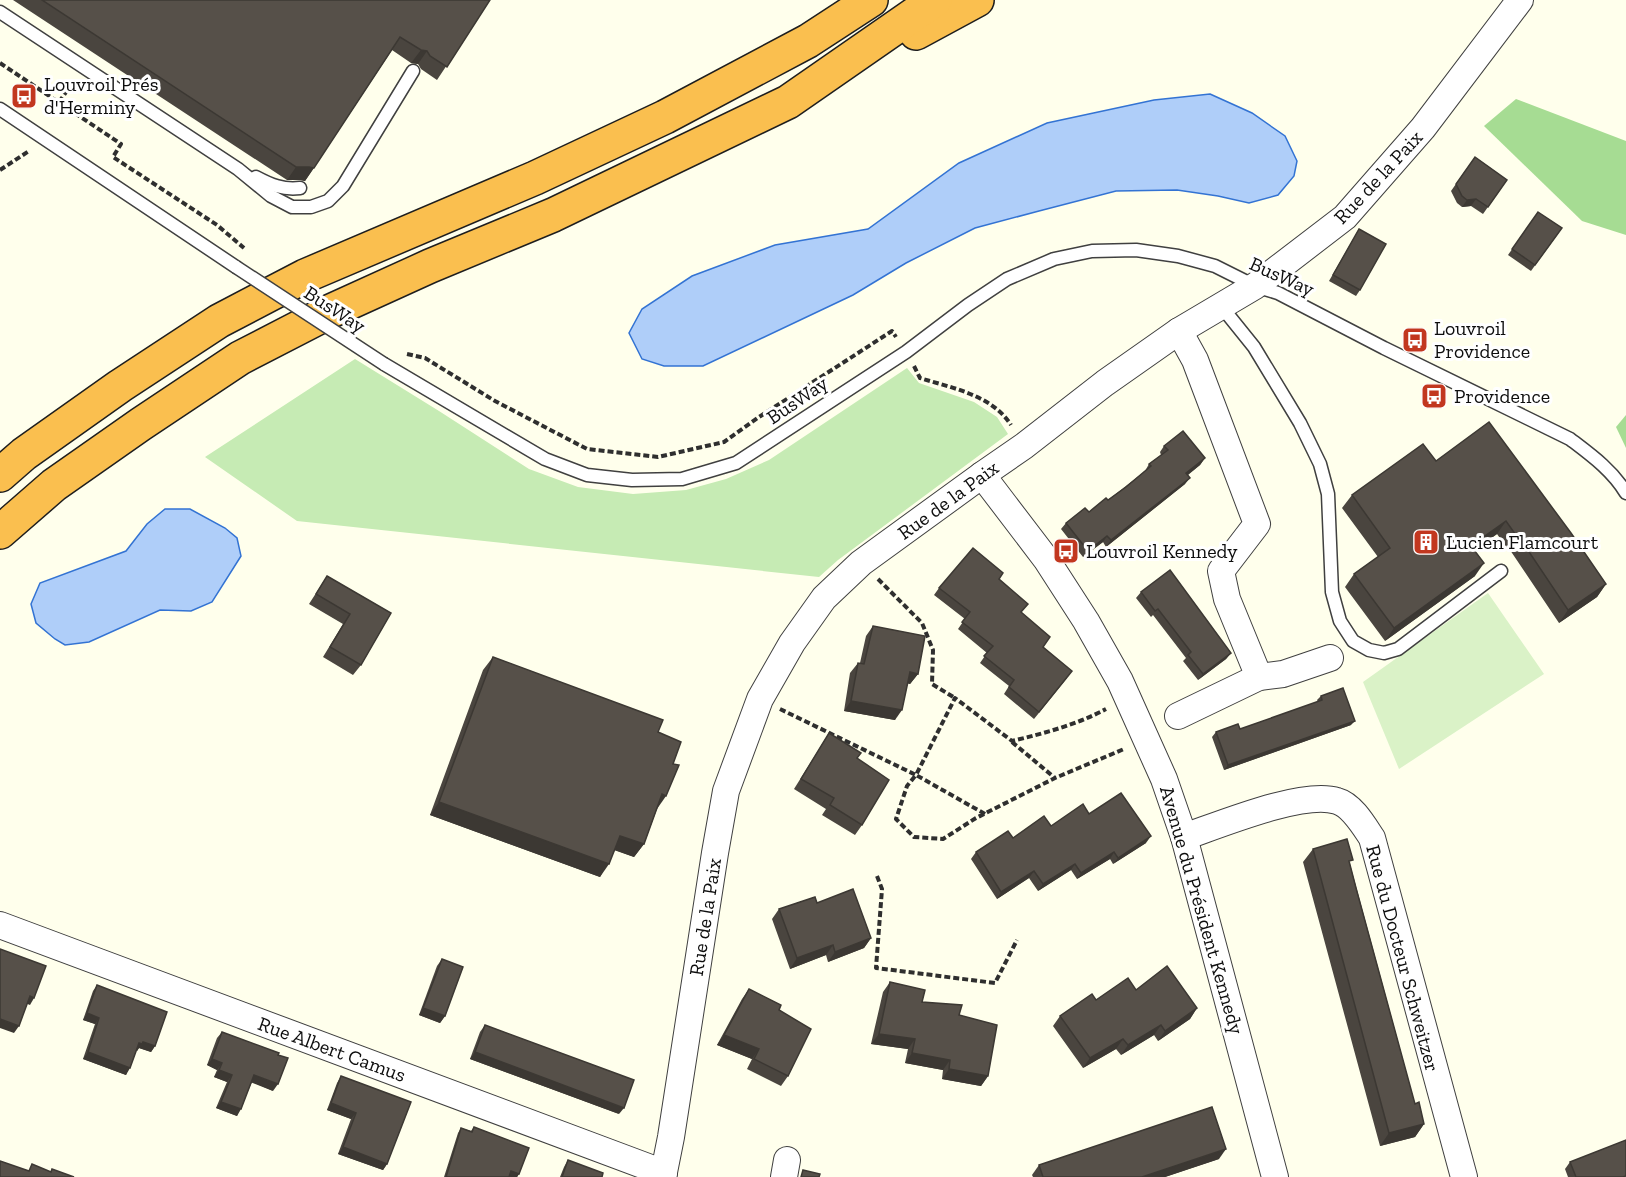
<svg xmlns="http://www.w3.org/2000/svg" width="1626" height="1177" font-family="'Zilla Slab',serif">
  <style>
    .green { fill: #c6ebb4 }
    .forest { fill: #a6dc93 }
    .pitch { fill: #daf2c7 }
    .water { fill: #afcef9; stroke: #3373d3; stroke-width: 1.5 }
    .lines { fill: none; stroke-linecap: round; stroke-linejoin: round }
    .lane-casing { stroke: #404040; stroke-width: 15 }
    .street-casing { stroke: #404040; stroke-width: 28 }
    .highway-casing { stroke: #1e1e1e; stroke-width: 36 }
    .path { stroke: #2f2f2f; stroke-width: 4; stroke-dasharray: 6 3; stroke-linecap: butt }
    .lane { stroke: #fff; stroke-width: 12 }
    .street { stroke: #fff; stroke-width: 26 }
    .highway { stroke: #fabf4f; stroke-width: 33 }
    .lane-bridge-casing { stroke: #404040; stroke-width: 15; stroke-linecap: butt }
    .lane-bridge { stroke: #fff; stroke-width: 12 }
    .wall { fill: #4a453f }
    .shaded-wall { fill: #3c3833 }
    .building { fill: #565049; stroke: #3c3833; stroke-width: 1.5 }
    .labels { text-anchor: middle; dominant-baseline: central; stroke-width: 6; stroke-linejoin: round; paint-order: stroke }
    .poi-label { font-size: 20px; fill: #0d0d0d; stroke: #fff; text-anchor: start }
    .street-label { font-size: 20px; fill: #0d0d0d; stroke: #fff }
  </style>
  <rect width="100%" height="100%" fill="#ffffec"/>
  <polygon class="green" points="355,359 439,411 529,469 578,487 633,494 686,490 726,479 769,460 907,368 919,383 974,402 997,417 1008,434 838,560 819,577 297,521 205,457"/>
  <g class="forest">
    <polygon points="1516,99 1626,141 1626,235 1582,221 1484,126"/>
    <polygon points="1626,415 1626,448 1616,427"/>
  </g>
  <polygon class="pitch" points="1488,593 1544,674 1399,769 1363,682"/>
  <g class="water">
    <polygon points="1210,94 1252,113 1285,136 1297,161 1294,176 1278,195 1249,203 1218,196 1177,190 1116,191 1039,211 975,228 906,263 853,295 703,366 664,366 642,359 629,333 642,309 692,276 775,245 868,229 959,163 1047,123 1154,100"/>
    <polygon points="165,509 190,509 225,528 237,538 241,556 212,602 191,611 160,610 89,642 65,645 55,639 36,623 31,604 40,583 126,551 147,524"/>
  </g>
  <g class="lines">
    <g class="lane-casing">
      <g id="lane">
        <polyline points="0,12 238,169 271,196 292,207 311,207 328,201 343,186 413,71"/>
        <polyline points="0,109 236,267"/>
        <path d="M256 177C271 185 283 190 300 188"/>
        <polyline points="1221,306 1254,347 1300,423 1320,464 1328,494 1332,592 1340,621 1353,641 1369,650 1384,653 1398,649 1501,571"/>
        <path d="M384 364 545 459 587 475 632 480 682 479 736 463 906 352 968 305 1007 279 1054 259 1092 251 1136 250 1178 256 1215 266 1255 286 1278 293 1384 348 1570 439C1591 455 1612 470 1626 493"/>
      </g>
    </g>
    <g class="street-casing">
      <g id="street">
        <polyline points="1179,331 1195,360 1257,524 1221,571 1227,599 1259,677"/>
        <polyline points="982,475 1046,559 1086,621 1120,681 1164,779 1184,837 1275,1177"/>
        <polyline points="1178,716 1259,677 1283,674 1330,658"/>
        <path d="M1184 837C1219 825 1303 790 1337 801 1352 805 1364 826 1372 838L1464 1177"/>
        <polyline points="0,925 664,1173"/>
        <polyline points="663,1177 671,1137 715,853 726,791 760,699 792,643 824,598 861,563 982,475 1024,446 1105,383 1179,331 1255,286 1345,217 1423,128 1520,0"/>
        <polyline points="784,1177 787,1160"/>
      </g>
    </g>
    <g class="highway-casing">
      <g id="highway">
        <polyline points="916,33 977,0"/>
        <polyline points="0,475 24,454 120,386 219,321 305,276 535,178 665,117 808,41 871,0"/>
        <polyline points="0,532 54,485 141,424 240,358 331,311 430,266 553,215 788,102 935,0"/>
      </g>
    </g>
    <g class="path">
      <polyline points="0,63 121,144 113,157 217,225 244,248"/>
      <polyline points="59,102 74,81"/>
      <polyline points="0,170 29,151"/>
      <polyline points="407,354 425,358 495,401 587,449 658,457 724,442 759,417 892,331 896,337"/>
      <path d="M914 366 920 378C952 388 992 395 1011 425"/>
      <polyline points="878,579 922,623 933,650 932,684 955,698"/>
      <path d="M780 709 916 775 955 698 1012 741C1045 733 1076 725 1106 709"/>
      <polyline points="1012,742 1055,778"/>
      <polyline points="985,814 916,775 907,786 896,819 914,837 943,839 976,818 1055,778 1124,749"/>
      <polyline points="877,876 882,889 876,968 995,983 1017,940"/>
    </g>
    <use href="#lane" class="lane"/>
    <use href="#street" class="street"/>
    <use href="#highway" class="highway"/>
    <g class="lane-bridge-casing">
      <polyline id="lane-bridge" points="236,267 384,364"/>
    </g>
    <use href="#lane-bridge" class="lane-bridge"/>
  </g>
  <g class="wall">
    <polygon points="13,0 490,0 437,80 421,69 418,64 411,63 392,50 305,181 300,180 287,180"/>
    <polygon points="1475,157 1507,180 1483,214 1471,206 1462,207 1457,203 1451,191"/>
    <polygon points="1538,212 1562,228 1531,271 1508,255"/>
    <polygon points="1359,229 1360,290 1356,296 1329,281"/>
    <polygon points="1164,446 1205,458 1200,465 1188,475 1185,484 1106,547 1103,542 1083,557 1061,529 1066,523 1089,512 1108,500 1145,471 1149,464 1161,455 1160,452"/>
    <polygon points="1436,461 1606,584 1597,597 1559,623 1510,550 1509,551 1497,534 1474,550 1475,576 1385,641 1345,587 1354,574 1378,557 1342,508 1352,495"/>
    <polygon points="327,576 391,613 361,665 353,675 323,657 343,624 309,604"/>
    <polygon points="999,579 1043,647 1067,678 1034,719 1004,694 1009,686 980,663 987,653 958,629 965,619 934,595 939,588"/>
    <polygon points="1141,592 1231,653 1226,659 1198,680 1183,661 1186,658 1153,615 1151,617 1136,598"/>
    <polygon points="873,626 918,674 910,684 907,683 895,720 844,711 850,673 858,663 860,663 866,636"/>
    <polygon points="493,657 658,732 657,809 644,844 634,857 615,850 600,877 430,815 483,670"/>
    <polygon points="1321,696 1351,725 1224,770 1212,737 1216,732 1240,729 1318,702 1317,700"/>
    <polygon points="829,733 857,758 862,825 855,835 822,815 826,809 794,789"/>
    <polygon points="1089,814 1146,843 1113,864 1110,859 1077,879 1071,870 1038,891 1029,878 997,899 971,859 976,852"/>
    <polygon points="1313,849 1350,864 1415,1104 1424,1124 1415,1137 1380,1146 1303,862"/>
    <polygon points="817,903 871,938 864,948 828,962 826,955 790,969 772,919 779,909"/>
    <polygon points="442,959 445,1016 440,1023 419,1015 437,966"/>
    <polygon points="890,982 922,1002 959,1015 988,1076 981,1086 942,1079 943,1070 905,1063 908,1049 871,1044 883,992"/>
    <polygon points="97,985 155,1046 151,1052 139,1048 137,1051 136,1050 126,1075 83,1059 95,1024 83,1020 93,991"/>
    <polygon points="749,989 779,1010 788,1076 781,1086 747,1069 752,1059 717,1045 742,999"/>
    <polygon points="1136,990 1197,1008 1190,1019 1158,1041 1154,1035 1121,1055 1116,1049 1083,1068 1053,1026 1060,1016 1096,1000"/>
    <polygon points="485,1025 619,1114 470,1059 480,1032"/>
    <polygon points="222,1032 273,1091 252,1082 237,1116 216,1108 227,1082 214,1077 217,1070 207,1065 217,1038"/>
    <polygon points="341,1076 387,1164 383,1170 338,1154 351,1119 327,1110 337,1083"/>
    <polygon points="474,1127 519,1174 517,1177 444,1177 458,1133 461,1128 471,1131"/>
    <polygon points="1219,1159 1165,1177 1033,1177 1032,1175 1039,1165"/>
    <polygon points="568,1160 602,1177 560,1177 564,1167"/>
    <polygon points="1570,1162 1626,1177 1568,1177 1565,1169"/>
  </g>
  <g class="shaded-wall">
    <polygon points="421,50 427,51 418,64 411,63"/>
    <polygon points="296,167 309,167 314,168 305,181 300,180 287,180"/>
    <polygon points="1476,199 1471,206 1462,207 1467,200"/>
    <polygon points="1205,458 1200,465 1181,480 1186,473"/>
    <polygon points="1190,478 1185,484 1106,547 1111,540"/>
    <polygon points="1506,521 1497,534 1462,559 1471,546"/>
    <polygon points="1107,536 1103,542 1083,557 1088,551"/>
    <polygon points="1484,563 1475,576 1385,641 1394,628"/>
    <polygon points="1606,584 1597,597 1559,623 1568,610"/>
    <polygon points="1231,653 1226,659 1198,680 1203,674"/>
    <polygon points="910,672 918,674 910,684 903,682"/>
    <polygon points="851,701 902,710 895,720 844,711"/>
    <polygon points="1355,721 1351,725 1224,770 1228,765"/>
    <polygon points="662,794 666,796 657,809 652,807"/>
    <polygon points="439,802 609,864 600,877 430,815"/>
    <polygon points="620,836 644,844 634,857 611,849"/>
    <polygon points="1151,836 1146,843 1113,864 1118,858"/>
    <polygon points="1114,852 1110,859 1077,879 1081,873"/>
    <polygon points="1075,864 1071,870 1038,891 1043,884"/>
    <polygon points="1034,871 1029,878 997,899 1001,892"/>
    <polygon points="871,938 864,948 828,962 835,952"/>
    <polygon points="833,945 826,955 790,969 797,958"/>
    <polygon points="30,996 34,998 30,1005 25,1003"/>
    <polygon points="423,1008 445,1016 440,1023 419,1015"/>
    <polygon points="1197,1008 1190,1019 1158,1041 1165,1031"/>
    <polygon points="87,1013 99,1018 95,1024 83,1020"/>
    <polygon points="0,1019 19,1026 14,1033 0,1028"/>
    <polygon points="1161,1025 1154,1035 1121,1055 1128,1045"/>
    <polygon points="879,1034 915,1039 908,1049 871,1044"/>
    <polygon points="724,1035 759,1049 752,1059 717,1045"/>
    <polygon points="1123,1039 1116,1049 1083,1068 1090,1058"/>
    <polygon points="143,1042 155,1046 151,1052 139,1048 137,1051 134,1050 139,1043"/>
    <polygon points="88,1052 130,1068 126,1075 83,1059"/>
    <polygon points="475,1052 624,1108 619,1114 470,1059"/>
    <polygon points="912,1053 950,1060 943,1070 905,1063"/>
    <polygon points="212,1059 222,1063 217,1070 207,1065"/>
    <polygon points="949,1069 988,1076 981,1086 942,1079"/>
    <polygon points="219,1070 232,1075 227,1082 214,1077"/>
    <polygon points="254,1075 278,1084 273,1091 250,1082"/>
    <polygon points="221,1102 241,1109 237,1116 216,1108"/>
    <polygon points="331,1103 356,1113 351,1119 327,1110"/>
    <polygon points="1424,1124 1415,1137 1380,1146 1389,1133"/>
    <polygon points="343,1147 387,1164 383,1170 338,1154"/>
    <polygon points="1226,1149 1219,1159 1165,1177 1142,1177"/>
    <polygon points="511,1171 519,1174 517,1177 511,1177 508,1176"/>
  </g>
  <g class="building">
    <polygon points="42,0 490,0 447,67 430,56 427,51 421,50 400,37 314,168 309,167 296,167"/>
    <polygon points="1475,157 1507,180 1488,207 1476,199 1467,200 1462,196 1456,184"/>
    <polygon points="1538,212 1562,228 1535,265 1512,249"/>
    <polygon points="1359,229 1386,244 1360,290 1333,275"/>
    <polygon points="1489,422 1571,533 1606,584 1568,610 1519,537 1518,538 1506,521 1471,546 1484,563 1394,628 1354,574 1390,548 1352,495 1423,444 1436,461"/>
    <polygon points="1183,431 1205,458 1186,473 1190,478 1111,540 1107,536 1088,551 1066,523 1085,508 1089,512 1106,498 1108,500 1126,487 1151,466 1149,464 1168,450 1164,446"/>
    <polygon points="973,548 1003,573 999,579 1028,604 1021,612 1050,637 1043,647 1072,671 1039,712 1009,687 1014,680 984,656 993,646 962,622 970,612 939,588"/>
    <polygon points="1170,570 1231,653 1203,674 1188,655 1191,652 1158,609 1155,611 1141,592"/>
    <polygon points="327,576 391,613 361,665 330,647 350,614 316,594"/>
    <polygon points="873,626 925,636 918,674 910,672 902,710 851,701 858,663 864,664"/>
    <polygon points="493,657 663,720 658,732 681,742 673,764 679,765 666,796 662,794 644,844 620,836 609,864 439,802"/>
    <polygon points="1343,688 1355,721 1228,765 1216,732 1238,724 1240,729 1322,700 1321,696"/>
    <polygon points="829,733 861,753 857,758 889,780 862,825 830,805 834,798 801,779"/>
    <polygon points="1121,793 1151,836 1118,858 1114,852 1081,873 1075,864 1043,884 1034,871 1001,892 976,852 1008,831 1013,838 1044,816 1051,826 1083,804 1089,814"/>
    <polygon points="1347,839 1353,860 1349,861 1356,888 1415,1104 1419,1102 1424,1124 1389,1133 1313,849"/>
    <polygon points="853,889 871,938 835,952 833,945 797,958 779,909 815,897 817,903"/>
    <polygon points="0,949 46,966 34,998 30,996 19,1026 0,1019"/>
    <polygon points="442,959 463,967 445,1016 423,1008"/>
    <polygon points="1167,966 1197,1008 1165,1031 1161,1025 1128,1045 1123,1039 1090,1058 1060,1016 1092,994 1096,1000 1128,978 1136,990"/>
    <polygon points="890,982 925,990 922,1002 962,1005 959,1015 997,1025 988,1076 949,1069 950,1060 912,1053 915,1039 879,1034"/>
    <polygon points="97,985 167,1012 155,1046 143,1042 142,1044 139,1043 130,1068 88,1052 99,1018 87,1013"/>
    <polygon points="749,989 781,1005 779,1010 811,1029 788,1076 754,1059 759,1049 724,1035"/>
    <polygon points="485,1025 634,1080 624,1108 475,1052"/>
    <polygon points="222,1032 279,1053 278,1055 288,1058 278,1084 254,1075 241,1109 221,1102 232,1075 219,1070 222,1063 212,1059"/>
    <polygon points="341,1076 411,1102 387,1164 343,1147 356,1113 331,1103"/>
    <polygon points="1212,1107 1226,1149 1142,1177 1043,1177 1039,1165"/>
    <polygon points="474,1127 529,1148 519,1174 511,1171 509,1177 446,1177 461,1128 472,1132"/>
    <polygon points="1626,1140 1626,1176 1623,1177 1576,1177 1570,1162"/>
    <polygon points="568,1160 603,1173 602,1177 562,1177"/>
    <polygon points="0,1161 29,1171 32,1164 51,1172 52,1169 74,1177 0,1177"/>
    <polygon points="803,1170 820,1174 819,1177 801,1177"/>
  </g>
  <defs>
    <g id="bus-square" transform="scale(1.35)"><rect x="-9" y="-9" width="18" height="18" rx="4" fill="#c2371f" stroke="#fff"/><path d="M-5-6H5V4H4V6H2V4H-2V6H-4V4H-5ZM-3.5-4V0h7V-4ZM-3.5 1.2v1.5H-2V1.2ZM2 1.2v1.5H3.5V1.2Z" fill="#fff"/></g>
    <g id="building-square" transform="scale(1.35)"><rect x="-9" y="-9" width="18" height="18" rx="4" fill="#c2371f" stroke="#fff"/><path d="M-4-6H4V6H1V3H-1V6H-4ZM-2.5-4.3h1.7v1.8h-1.7ZM.8-4.3h1.7v1.8H.8ZM-2.5-1h1.7V.8h-1.7ZM.8-1h1.7V.8H.8Z" fill="#fff"/></g>
  </defs>
  <g fill-rule="evenodd">
    <use href="#bus-square" x="24" y="96"/>
    <use href="#bus-square" x="1415" y="340"/>
    <use href="#bus-square" x="1434" y="396"/>
    <use href="#building-square" x="1426" y="542"/>
    <use href="#bus-square" x="1066" y="551"/>
  </g>
  <g class="labels">
    <g class="poi-label">
      <text x="44" y="84">Louvroil Prés<tspan x="44" dy="23">d'Herminy</tspan></text>
      <text x="1434" y="328">Louvroil<tspan x="1434" dy="23">Providence</tspan></text>
      <text x="1454" y="396">Providence</text>
      <text x="1446" y="542">Lucien Flamcourt</text>
      <text x="1086" y="551">Louvroil Kennedy</text>
    </g>
    <g class="street-label">
      <text transform="translate(1378 177) rotate(-47)">Rue de la Paix</text>
      <text transform="translate(1282 276) rotate(24)">BusWay</text>
      <text transform="translate(335 309) rotate(33)">BusWay</text>
      <text transform="translate(797 400) rotate(-34)">BusWay</text>
      <text transform="translate(948 500) rotate(-36)">Rue de la Paix</text>
      <text transform="translate(1202 910) rotate(74)">Avenue du Président Kennedy</text>
      <text transform="translate(705 917) rotate(-81)">Rue de la Paix</text>
      <text transform="translate(1403 958) rotate(75)">Rue du Docteur Schweitzer</text>
      <text transform="translate(332 1049) rotate(20)">Rue Albert Camus</text>
    </g>
  </g>
</svg>
